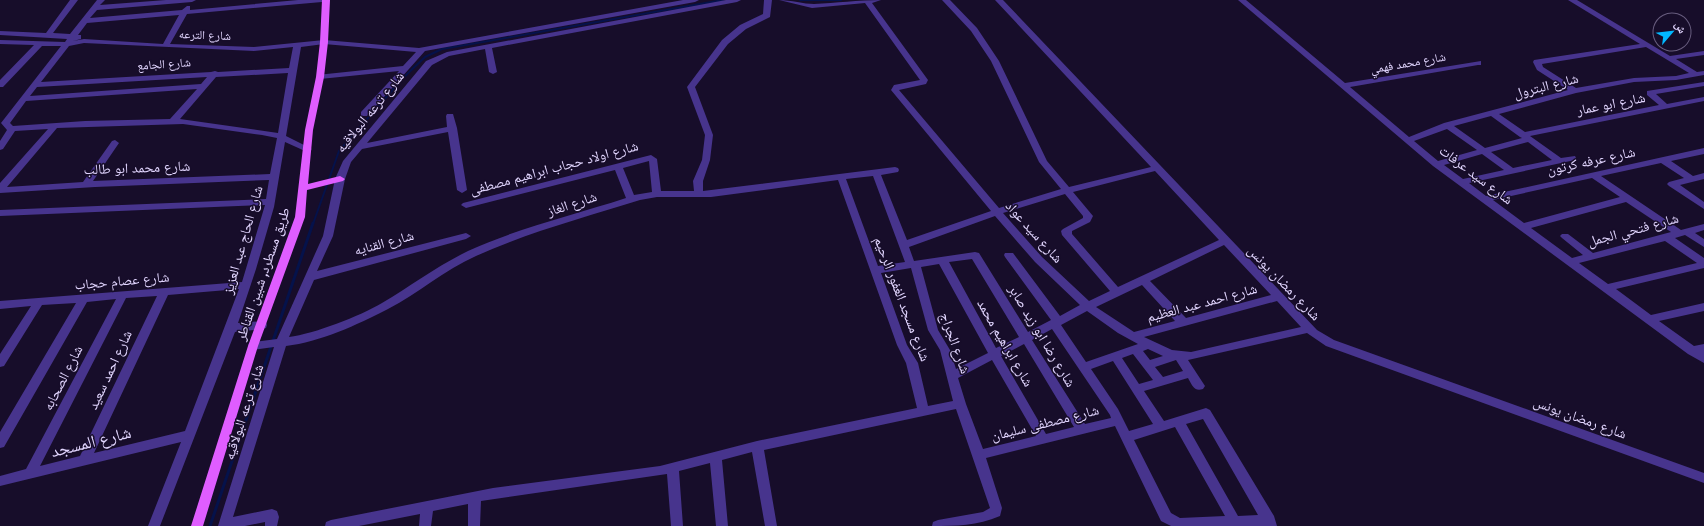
<svg xmlns="http://www.w3.org/2000/svg" width="1704" height="526" font-family="'Fira Sans','Noto Naskh Arabic',sans-serif">
  <style>
    .lines { fill: none; stroke-linecap: round; stroke-linejoin: round }
    .stream-far1 { stroke: #05124b; stroke-width: 2 }
    .stream { stroke: #05124b; stroke-width: 3 }
    .minor { fill: #47348d; fill-rule: evenodd }
    .major { fill: #df5dff; fill-rule: evenodd }
    .labels { text-anchor: middle; dominant-baseline: central; stroke-width: 3; stroke-linejoin: round; paint-order: stroke }
    .far-street-label { font-size: 12px; fill: #e2d6ff; stroke: #170d2a }
    .street-label { font-size: 14px; fill: #e2d6ff; stroke: #170d2a }
    .near-street-label { font-size: 17px; fill: #e2d6ff; stroke: #170d2a }
  </style>
  <rect width="100%" height="100%" fill="#170d2a"/>
  <g class="lines">
    <g class="stream-far1">
      <polyline points="800,0 841,0"/>
      <polyline points="313,224 339,151 403,78 425,57 442,49 723,0"/>
    </g>
    <polyline class="stream" points="210,526 313,223"/>
    <g class="minor">
      <path d="M70 0H78L53 33 70 34 97 0H105L100 5 166 0H196L192 2 97 10 90 18 182 10 187 6H190V10L298 0H326L322 2 187 14 170 44 254 47 324 40 419 48 683 0H699L695 2 425 51 367 116H361V112L399 71 320 79H317V75L403 66 416 52 324 44 301 47 286 136 312 149 308 152 305 151 285 142 274 207 256 269 238 323 262 321 266 322 267 325 266 328 262 329 235 332 160 526H148L181 442 0 486V476L26 469 116 299 87 302 4 447 0 448V432L76 303 42 305 4 366 0 367V354L31 306 0 309V301L242 282 265 205 0 216V210L266 199 269 180 95 187 0 193V183L48 129 15 131 3 149 0 150V141L7 130 1 123 61 46H42L3 87H0V80L34 45 0 44V40L65 42 67 39 0 35V31L46 33ZM179 15 163 44 84 39 73 41 81 39V35H78L87 23ZM84 43 254 51 293 47 289 68 218 72 215 71 211 72 41 82 69 46ZM288 73 278 133 180 119 216 77ZM207 77 201 84 30 96 37 87ZM197 89 170 119 85 121 13 126 10 123 26 101ZM183 124 262 135 277 138 270 174 93 181 119 143 115 140 112 141 83 182 7 187 57 128ZM239 289 185 431 94 453 168 295ZM157 296 80 456 40 466 126 298Z"/>
      <path d="M726 0H741L737 2 492 48 497 72 493 74 489 72 485 49 449 56 432 65 367 143 447 127 446 116 447 114H453L457 128 467 190 462 193 457 190 448 132 362 149 351 162 345 179 333 236 317 271 466 233 471 236 466 239 314 280 289 337C314 334 360 316 382 303 411 286 437 266 468 251 518 228 574 215 626 198L615 170 466 208 461 205 463 203 651 155 657 159 661 191H694L693 181 702 160 705 135 687 87 722 40 740 25 763 14 764 0H772L770 17 746 29 728 44 695 87 713 135 710 160 703 181V191L895 167 898 168 899 170 898 172 881 175 907 240 991 211 891 90 894 85 920 80 865 3 812 8 779 0C791 0 804 4 814 4 836 3 858 0 881 0L872 3 928 80 926 84 899 90 999 208 1061 189 1039 162 991 61 971 31 942 0H950L977 28 999 61 1047 161 1069 187 1151 167 995 0H1003L1317 330 1334 340 1704 473V483L1326 346 1307 333 1188 360 1205 386 1203 389C1194 392 1192 385 1188 378L1144 391 1164 421 1206 408 1210 410 1274 516 1277 526H1171L1161 521 1115 426 986 458 1002 508 1000 516C977 526 956 526 932 526L933 522 938 520 983 512 990 508 956 409 764 450 777 526H765L752 452 722 460 728 526H716L710 463 679 471 683 526H671L667 474 481 501 480 526H468V504L433 511 431 526H419L420 514 359 526H325L326 522 331 520 493 488 660 466 757 441 917 408 906 363 897 345 838 180 711 197H657L640 200C586 217 529 232 476 256 444 270 419 293 388 309 357 325 320 342 286 346L233 517 272 509 277 511 279 517 277 526H265V522L245 526H218L274 347 253 350 249 349 248 346 249 343 253 342 277 339 323 236 335 179 343 161 426 61 447 52ZM649 161 652 192 634 195 623 168ZM1155 171 1219 240 1118 287 1072 234V231L1090 222 1093 216 1073 192ZM873 176 905 262 878 266 846 179ZM1065 194 1083 216V218L1063 229 1061 231 1062 235 1110 291 1089 301 1042 257 1003 213ZM995 216 1035 262 1080 305 1060 316 1013 253H1005L1004 255 1005 257 1051 320 1028 332 979 253 975 252 914 261 909 247ZM1224 245 1271 295 1186 318 1150 281ZM972 259 1019 337 996 348 949 262ZM939 264 988 353 956 369 950 350 938 330 921 267ZM911 268 928 330 940 350 953 401 928 406 918 363 907 345 881 273ZM1142 285 1175 321 1134 332 1096 307ZM1277 301 1301 327 1191 352 1172 350 1144 337ZM1087 311 1118 333 1138 344 1086 362 1061 325ZM1052 329 1110 415 1111 418 1085 424 1032 340ZM1024 344 1074 427 1046 434 1001 356ZM1148 349 1163 356 1150 360 1143 351ZM1133 354 1153 380 1139 384 1122 358ZM992 360 1036 436 983 449 966 404 958 378ZM1176 360 1183 371 1163 377 1155 367ZM1113 361 1153 424 1129 431 1118 409 1091 369ZM1203 419 1258 515 1238 516 1186 424ZM1175 427 1225 516 1180 518 1171 513 1134 440Z"/>
      <path d="M1238 0H1246L1345 83 1481 61V65H1478L1350 87 1409 137 1444 123 1568 90 1537 70 1533 62 1534 60 1640 44 1568 0H1577L1670 56 1704 51V55L1676 59 1697 72 1704 71V75L1676 80 1634 82 1576 93 1499 114 1525 132 1659 105 1647 95V91L1704 82V86L1656 94 1667 104 1704 97V101L1530 136 1561 158 1575 156 1576 158 1575 160 1469 183 1486 196 1704 148V154L1671 161 1693 176 1704 173V179L1680 185 1704 202V209L1669 186 1667 184 1669 182 1684 178 1661 163 1601 176 1681 230 1704 224V230L1695 233 1704 239V247L1685 235 1675 238 1704 258V268L1616 289 1651 315 1704 303V311L1659 321 1694 346 1704 344V363L1688 354 1433 166ZM1646 47 1689 73 1676 76 1634 78 1576 88 1543 67 1542 64ZM1491 116 1520 137 1522 138 1485 148 1454 126ZM1447 129 1477 150 1438 161 1414 141ZM1528 142 1552 160 1513 168 1491 152ZM1482 154 1504 170 1463 179 1444 165ZM1592 178 1620 197 1524 223 1493 200ZM1626 202 1671 232 1593 253 1568 234H1562L1560 236 1562 238 1583 255 1572 258 1531 228ZM1665 241 1697 263 1608 284 1579 263Z"/>
    </g>
    <polygon class="major" points="322,0 330,0 328,42 324,77 313,130 308,184 340,176 345,179 343,181 307,190 305,217 258,346 203,526 191,526 248,346 295,217 305,130 316,77 320,42"/>
  </g>
  <g class="labels">
    <g class="far-street-label">
      <text transform="translate(205 35) rotate(2)">شارع الترعه</text>
      <text transform="translate(1408 63) rotate(-10)">شارع محمد فهمي</text>
      <text transform="translate(164 64) rotate(-4)">شارع الجامع</text>
    </g>
    <g class="street-label">
      <text transform="translate(1546 86) rotate(-14)">شارع البترول</text>
      <text transform="translate(1611 104) rotate(-11)">شارع ابو عمار</text>
      <text transform="translate(370 112) rotate(-51)">شارع ترعه البولاقيه</text>
      <text transform="translate(1591 161) rotate(-12)">شارع عرفه كرتون</text>
      <text transform="translate(137 168) rotate(-2)">شارع محمد ابو طالب</text>
      <text transform="translate(554 168) rotate(-15)">شارع اولاد حجاب ابراهيم مصطفى</text>
      <text transform="translate(1476 175) rotate(37)">شارع سيد عرفات</text>
      <text transform="translate(572 204) rotate(-18)">شارع الغاز</text>
      <text transform="translate(1633 230) rotate(-15)">شارع فتحي الجمل</text>
      <text transform="translate(1034 232) rotate(48)">شارع سيد عواد</text>
      <text transform="translate(243 240) rotate(-74)">شارع الحاج عبد العزيز</text>
      <text transform="translate(384 243) rotate(-15)">شارع القنايه</text>
      <text transform="translate(263 274) rotate(-71)">طريق مسطرد, شبين القناطر</text>
      <text transform="translate(122 281) rotate(-5)">شارع عصام حجاب</text>
      <text transform="translate(1284 283) rotate(46)">شارع رمضان يونس</text>
      <text transform="translate(902 299) rotate(69)">شارع مسجد الغفور الرحيم</text>
      <text transform="translate(1202 303) rotate(-15)">شارع احمد عبد العظيم</text>
      <text transform="translate(1042 336) rotate(59)">شارع رضا ابو زيد صابر</text>
      <text transform="translate(955 343) rotate(70)">شارع الجراج</text>
      <text transform="translate(1005 343) rotate(60)">شارع ابراهيم محمد</text>
      <text transform="translate(110 370) rotate(-65)">شارع احمد سعيد</text>
      <text transform="translate(63 378) rotate(-63)">شارع الصحابه</text>
      <text transform="translate(244 412) rotate(-72)">شارع ترعه البولاقيه</text>
      <text transform="translate(1580 418) rotate(20)">شارع رمضان يونس</text>
      <text transform="translate(1045 423) rotate(-14)">شارع مصطفى سليمان</text>
    </g>
    <g class="near-street-label">
      <text transform="translate(91 442) rotate(-14)">شارع المسجد</text>
    </g>
  </g>
  <g transform="translate(1672 32) rotate(62)"><circle r="19" fill="#170d2a" stroke="#685d7f"/>
  <path d="M0-3L7 15L0 10L-7 15Z" fill="#02b8ff"/>
  <text y="-6" font-size="11" font-weight="bold" text-anchor="middle" fill="#e2d6ff">ش</text>
  </g>
</svg>
